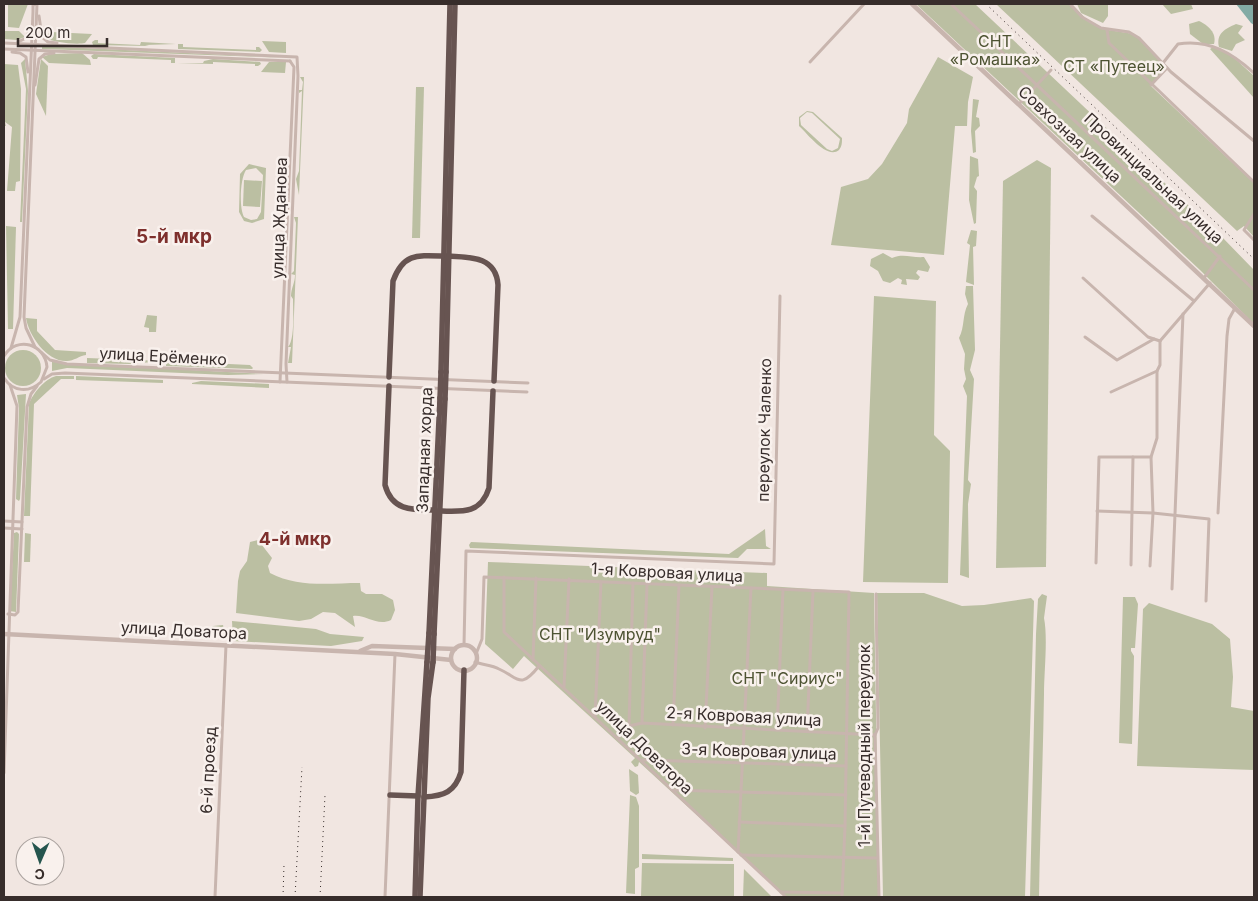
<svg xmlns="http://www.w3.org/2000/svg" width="1258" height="901" font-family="Inter,sans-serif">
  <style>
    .green { fill: #bbbfa2; fill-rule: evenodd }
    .water { fill: #83aba5 }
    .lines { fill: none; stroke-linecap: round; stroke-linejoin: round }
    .minor { stroke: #c8b5ae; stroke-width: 3 }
    .tertiary { stroke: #c8b5ae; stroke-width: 4.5 }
    .trunk { stroke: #675451; stroke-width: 5.5 }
    .rail { stroke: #372d2b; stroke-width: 1; stroke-dasharray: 1 4; stroke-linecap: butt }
    .trunk-bridge { stroke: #675451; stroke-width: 5.5 }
    .labels { text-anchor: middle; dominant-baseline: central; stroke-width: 5; stroke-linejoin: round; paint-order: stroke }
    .park-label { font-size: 16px; fill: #4d5332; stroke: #f9f1ed }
    .street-label { font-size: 16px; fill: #372d2b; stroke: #f9f1ed }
    .neighbourhood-label { font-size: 18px; font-weight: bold; fill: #7e302d; stroke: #f9f1ed }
    .quarter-label { font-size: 19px; font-weight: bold; fill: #7e302d; stroke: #f9f1ed }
  </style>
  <rect width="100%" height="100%" fill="#f1e6e1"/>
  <g class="green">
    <polygon points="8,4 28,4 19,28 8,27"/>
    <polygon points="916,4 975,4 1221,236 1254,270 1254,324 1200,270"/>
    <polygon points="996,4 1072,4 1089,22 1102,29 1134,34 1167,67 1151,86 1254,183 1254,237 1244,226 1237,231"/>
    <polygon points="1077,4 1108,4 1108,16 1103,23 1081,13"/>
    <polygon points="1162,4 1191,4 1193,9 1171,14"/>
    <path d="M1199 21C1208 25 1217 33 1214 44H1203L1190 34 1189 24Z"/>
    <path d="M1236 24 1243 26 1238 33 1245 40 1236 44 1232 51 1219 47C1216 33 1225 29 1236 24Z"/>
    <polygon points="4,31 19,31 25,37 17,40 4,39"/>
    <path d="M51 32 92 34 85 43C76 45 50 42 43 37Z"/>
    <polygon points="95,40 98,40 98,43 140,45 141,42 176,44 145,45 149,46 93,45 92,42"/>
    <polygon points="262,41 286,42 286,53 269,52"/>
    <polygon points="178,44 183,44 183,47 256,50 256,47 259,47 262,50 260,52 178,49"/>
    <polygon points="42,46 292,58 42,49"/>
    <polygon points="1213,47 1231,55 1254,76 1254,98 1210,49"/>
    <polygon points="82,53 90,60 91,65 49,63 42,57 51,54"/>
    <polygon points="94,54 175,58 175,63 171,63 171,60 98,57 97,59 93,59 91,56"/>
    <polygon points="938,57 973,77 968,102 967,126 955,126 944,255 831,245 841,187 868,179 882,164 907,123 909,109"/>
    <polygon points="25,59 28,91 22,222 20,222 26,89 21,63"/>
    <polygon points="41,59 48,66 46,116 36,94"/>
    <polygon points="213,59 260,62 261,64 258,66 255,66 255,64 213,62 213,64 177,63 203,63 204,61"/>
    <polygon points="269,62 286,62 285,73 261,72"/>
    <polygon points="4,64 18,65 21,89 20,181 16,182 15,191 7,191 12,127 5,122 6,126 4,126"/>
    <polygon points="300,77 304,77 299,195 296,179 299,171 302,91 299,93 299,90 302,90 303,82"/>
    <polygon points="416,87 424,87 420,238 412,238"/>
    <polygon points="973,99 979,100 976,117 979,118 980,126 975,131 976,152 973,153 971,131"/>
    <path d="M807 111 813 112 842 138C842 143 842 146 839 150 827 160 807 133 799 126V117ZM807 112 812 113 840 139 838 148 832 151 827 149 801 125 800 118Z"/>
    <polygon points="970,156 978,159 979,176 977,177 974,187 977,191 976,223 974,224 969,200"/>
    <polygon points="1037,160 1051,168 1046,567 996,568 1003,181"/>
    <path d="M249 164 266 168 264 219 252 223 244 221 239 212 240 174ZM256 168 263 175 261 212 257 219 251 220 244 217C239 208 240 179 246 170Z"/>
    <polygon points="244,180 262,181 260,207 243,206"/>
    <path d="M294 217H298L292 363H288L291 347H288C295 340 293 310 293 299L291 296C291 288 295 283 295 275L291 274 294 271 296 223Z"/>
    <polygon points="6,226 16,227 13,329 8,329"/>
    <polygon points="971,230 977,231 976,246 973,247 974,285 966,282 970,245 967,243"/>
    <path d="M883 253 892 258C903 253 912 258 924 257L930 267 928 272 918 270 916 273 920 277 918 280 906 279 907 285 901 284 902 280 898 278 890 283 883 281 878 271 870 266 871 259Z"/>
    <path d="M966 286H973L975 350 970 370 974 379 968 480 971 484 968 504 969 578 960 575 967 396 963 386 966 379 964 369 965 354 959 338C965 327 962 315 968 304L965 294Z"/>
    <polygon points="874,296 936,301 934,435 950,451 948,583 863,582"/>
    <polygon points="147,315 157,316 156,332 149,332 149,328 144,327"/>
    <path d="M26 318 37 319V331L55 350 86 352V355C79 356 74 361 67 361 47 362 29 336 26 318Z"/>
    <circle cx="23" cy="368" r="18"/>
    <polygon points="87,358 164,361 129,364 87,363"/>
    <polygon points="52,361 59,363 264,374 228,375 67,368 52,371"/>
    <polygon points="166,361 250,365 253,368 252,369 166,366"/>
    <path d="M56 376H74V379H61L34 404 30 516H24L29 404C33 393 45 379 56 376Z"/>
    <polygon points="76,376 163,380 163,383 76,380"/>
    <polygon points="201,381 269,384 269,388 192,384 192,383"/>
    <polygon points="26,394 20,499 19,501 16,499 19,408 17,395"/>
    <polygon points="765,529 766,546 771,549 747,549 738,558 470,548 469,545 471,542 729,554"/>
    <polygon points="17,532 19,534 16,612 10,611 14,533"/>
    <polygon points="25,533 31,534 30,562 24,562"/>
    <path d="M258 540 272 558 268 566 270 573C298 588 330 583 360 583L361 591 366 594H382L393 600 395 610 391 620C377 627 366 614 353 616L355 627 335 613 323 612 311 619 299 621 236 613 238 581 240 571 247 561 250 542Z"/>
    <polygon points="488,562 767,573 767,586 874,593 879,897 786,897 639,762 638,766 635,767 631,762 635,758 524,656 513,669 485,644"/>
    <polygon points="877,593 924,593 962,606 984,605 1031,598 1034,601 1025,897 883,897"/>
    <path d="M1042 594 1047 596 1044 618C1048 638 1044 672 1044 694 1043 762 1040 830 1039 897H1030L1036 634 1038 599Z"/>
    <polygon points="1123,597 1135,597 1138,604 1135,648 1131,648 1131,651 1134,656 1132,744 1119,743"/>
    <polygon points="1149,603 1212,624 1230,639 1233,677 1231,707 1254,711 1254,770 1137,766 1143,609"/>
    <polygon points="232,621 316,629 330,634 364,637 362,641 331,646 233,641"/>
    <polygon points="223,625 226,638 205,633 213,626"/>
    <polygon points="629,769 638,775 639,793 636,795 630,791"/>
    <polygon points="630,795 636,797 639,806 639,867 635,869 635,894 626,893"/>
    <polygon points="642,854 733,858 733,861 642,859"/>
    <polygon points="642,863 734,864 734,897 641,897"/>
    <polygon points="744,869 772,897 743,897"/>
  </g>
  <polygon class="water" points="1236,4 1254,4 1254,25 1251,23"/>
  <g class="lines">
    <g class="minor">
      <polyline points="951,4 1254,290"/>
      <polyline points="1070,4 1082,17 1101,28 1129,32 1139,38 1171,72 1254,141"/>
      <polyline points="39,16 42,37 48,42 57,43"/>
      <polyline points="1107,30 1109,43 1254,182"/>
      <polyline points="18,42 26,38 30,30"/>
      <polyline points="4,43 297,57 298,76 286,364 287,382"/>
      <polyline points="4,49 290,61"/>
      <polyline points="12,52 20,53 26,57 28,72"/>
      <polyline points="810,62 864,4"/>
      <path d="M1163 63 1178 44C1209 39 1232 53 1254 73"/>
      <polyline points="35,85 39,59 45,54 54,53"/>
      <polyline points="1151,85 1167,68"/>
      <polyline points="1019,104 1051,70"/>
      <polyline points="1254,214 1244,230 1254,240"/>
      <polyline points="1092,216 1194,301"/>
      <polyline points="1083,278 1148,337 1160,341"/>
      <polyline points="1204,278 1220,256"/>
      <polyline points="1085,337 1117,360 1154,339"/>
      <polyline points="1160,341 1210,283"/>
      <polyline points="11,348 20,317 33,12 33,5 37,4 24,317 26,328 35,347"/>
      <polyline points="41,352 50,360 67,364 528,383"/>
      <path d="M4 356C17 335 45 344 47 367L41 382C29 393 13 392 4 378"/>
      <polyline points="44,379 52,374 65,373 527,392"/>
      <polyline points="280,382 294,67 290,61"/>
      <polyline points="1111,392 1157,371 1160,365 1160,341"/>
      <polyline points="1097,511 1153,513 1209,519 1206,601"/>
      <polyline points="1218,513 1227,336 1229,319 1235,308"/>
      <polyline points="4,521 22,522"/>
      <polyline points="4,528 22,529"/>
      <polyline points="1096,563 1099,457 1151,457"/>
      <polyline points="1131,565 1133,457"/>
      <polyline points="1150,566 1153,513 1151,457 1157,438 1157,371"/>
      <polyline points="504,577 504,632 786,897"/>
      <polyline points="1172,589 1183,314"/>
      <polyline points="876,594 878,728 875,735 879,897"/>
      <polyline points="8,614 15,615 18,612 27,407 31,394 37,386"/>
      <polyline points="464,645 466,551 774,564 780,296"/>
      <polyline points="476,654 482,639 484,577 849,592 845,826 842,897"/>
      <polyline points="533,660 536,578"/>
      <path d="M475 662C483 665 492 665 499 669 519 678 520 690 539 666"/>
      <polyline points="564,687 569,579"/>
      <polyline points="595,717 601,582"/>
      <polyline points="642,723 647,584"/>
      <polyline points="673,725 679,585"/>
      <polyline points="629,726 633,583"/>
      <polyline points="705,728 712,587"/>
      <polyline points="777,730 783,590"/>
      <polyline points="807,731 813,591"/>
      <polyline points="618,738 629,726 642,723 875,735"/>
      <polyline points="643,760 846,766"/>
      <polyline points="4,773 17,406 10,385"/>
      <polyline points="672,790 846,795"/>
      <polyline points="739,822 845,826"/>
      <polyline points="738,852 751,588"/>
      <polyline points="741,855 877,858"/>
      <polyline points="781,892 842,893"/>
      <polyline points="215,897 226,645"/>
      <polyline points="385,897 395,654"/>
    </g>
    <g class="tertiary">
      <polyline points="912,4 1254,326"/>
      <polyline points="4,634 395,654 451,660"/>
      <circle cx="464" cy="658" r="13"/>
      <polyline points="360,651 372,646 455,649"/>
    </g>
    <g class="trunk">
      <path d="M447 256C470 257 496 256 498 285L494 381"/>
      <polyline points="441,372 450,4"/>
      <polyline points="446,372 455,4"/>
      <path d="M389 377 393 281C403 254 416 255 442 256"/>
      <path d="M389 386 385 485C392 511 412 510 435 510"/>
      <path d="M441 511C464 512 481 513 489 488L493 391"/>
      <polyline points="429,633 440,398"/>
      <polyline points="434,634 445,399"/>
      <polyline points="390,795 418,796"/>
      <path d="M424 797C444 796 455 792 461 772L464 670"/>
      <polyline points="415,897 418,796 427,662"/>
      <polyline points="420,897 428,698 433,662"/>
    </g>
    <g class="rail">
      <polyline points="986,4 1254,259"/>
      <polyline points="283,897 284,864"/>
      <polyline points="295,897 302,767"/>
      <polyline points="320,897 325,795"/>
    </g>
    <g class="trunk-bridge">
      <polyline points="440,398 441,372"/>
      <polyline points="445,399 446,372"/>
      <polyline points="427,662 429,633"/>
      <polyline points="433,662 434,634"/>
    </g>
  </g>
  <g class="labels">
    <g class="park-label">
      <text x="995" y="41">СНТ<tspan x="995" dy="18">«Ромашка»</tspan></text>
      <text x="1114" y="66">СТ «Путеец»</text>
      <text x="600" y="634">СНТ "Изумруд"</text>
      <text x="787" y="678">СНТ "Сириус"</text>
    </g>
    <g class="street-label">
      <text transform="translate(1070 134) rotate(43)">Совхозная улица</text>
      <text transform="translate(1154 178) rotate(43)">Провинциальная улица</text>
      <text transform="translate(279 218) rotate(-88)">улица Жданова</text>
      <text transform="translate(163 356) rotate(3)">улица Ерёменко</text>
      <text transform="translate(764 430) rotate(-89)">переулок Чаленко</text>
      <text transform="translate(424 450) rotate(-88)">Западная хорда</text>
      <text transform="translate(667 572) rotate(3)">1-я Ковровая улица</text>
      <text transform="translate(184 630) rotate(3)">улица Доватора</text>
      <text transform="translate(744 716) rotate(3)">2-я Ковровая улица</text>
      <text transform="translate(864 746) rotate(-90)">1-й Путеводный переулок</text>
      <text transform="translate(645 747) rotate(44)">улица Доватора</text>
      <text transform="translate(759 751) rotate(2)">3-я Ковровая улица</text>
      <text transform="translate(208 770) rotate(-87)">6-й проезд</text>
    </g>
    <g class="neighbourhood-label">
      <text x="295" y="538">4-й мкр</text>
    </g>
    <g class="quarter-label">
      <text x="174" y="236">5-й мкр</text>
    </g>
  </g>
  <rect width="1258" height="901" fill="none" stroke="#372d2b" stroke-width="10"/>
  <g transform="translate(40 861) rotate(182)"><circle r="24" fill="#f9f1ed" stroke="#aba39f"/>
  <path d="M0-4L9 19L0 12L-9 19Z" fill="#25554e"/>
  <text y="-8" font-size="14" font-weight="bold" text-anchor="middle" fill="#372d2b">С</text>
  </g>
  <path d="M18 38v8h89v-8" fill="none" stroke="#372d2b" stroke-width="2.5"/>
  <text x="25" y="38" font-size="15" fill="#372d2b" stroke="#f9f1ed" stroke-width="4" paint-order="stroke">200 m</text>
</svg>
